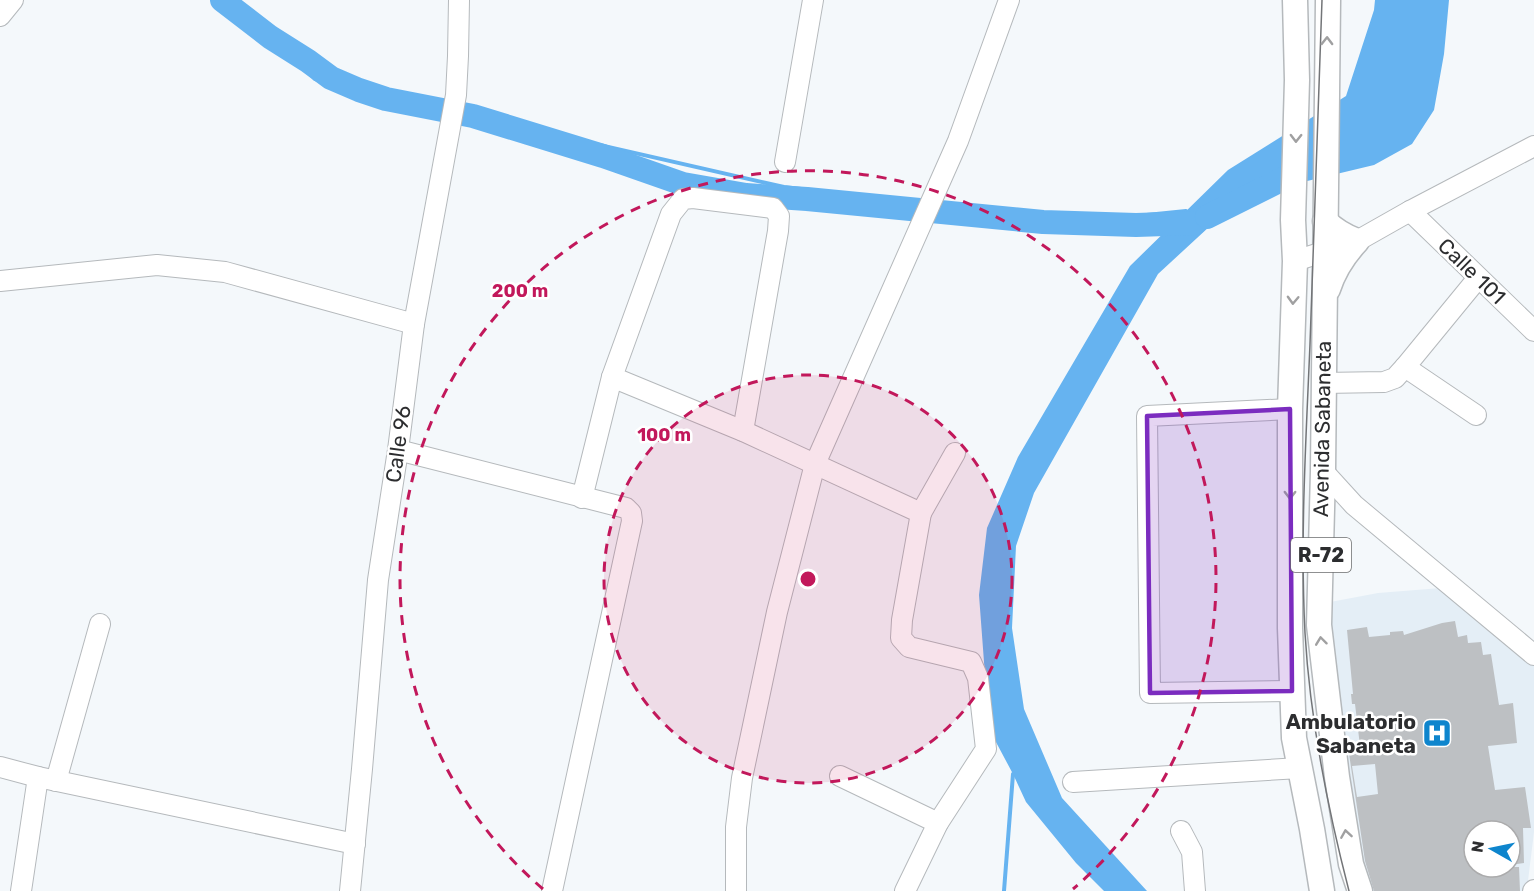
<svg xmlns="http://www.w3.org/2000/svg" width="1534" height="891" font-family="Rubik,sans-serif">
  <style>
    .built { fill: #e4eef6; fill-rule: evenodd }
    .water { fill: #66b3f0 }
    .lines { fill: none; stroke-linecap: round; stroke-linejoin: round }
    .stream { stroke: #66b3f0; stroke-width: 4 }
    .river { stroke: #66b3f0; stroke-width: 24 }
    .building { fill: #bdc0c3; fill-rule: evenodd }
    .minor-casing { stroke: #b5b9bc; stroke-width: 22 }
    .major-casing { stroke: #b5b9bc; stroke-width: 27 }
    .minor { stroke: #fff; stroke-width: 20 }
    .major { stroke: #fff; stroke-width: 24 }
    .tram { stroke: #737578; stroke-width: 1.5 }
    .oneway { stroke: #a0a0a1 }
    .marked { fill: #7b2cbf; fill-opacity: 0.2; stroke: #7b2cbf; stroke-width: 4.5; stroke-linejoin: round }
    .ring { fill: none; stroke: #c2185b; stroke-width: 3; stroke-dasharray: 10 8 }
    .labels { text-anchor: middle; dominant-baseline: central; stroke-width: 5; stroke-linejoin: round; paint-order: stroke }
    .shield { fill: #fff; stroke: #6b6c6d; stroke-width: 1.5 }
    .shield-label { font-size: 20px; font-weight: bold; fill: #2c2d2f }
    .street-label { font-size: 21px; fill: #2c2d2f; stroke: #fff }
    .poi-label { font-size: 21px; font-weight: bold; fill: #2c2d2f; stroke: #fff; text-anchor: end }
    .centre { fill: #c2185b; stroke: #fff; stroke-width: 3 }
    .ring-label { font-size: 18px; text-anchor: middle; font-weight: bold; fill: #c2185b; stroke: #fff; stroke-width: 5; stroke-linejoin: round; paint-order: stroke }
  </style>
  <rect width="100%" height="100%" fill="#f4f8fb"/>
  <path class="built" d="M1441 588 1534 664V832L1527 889 1525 891H1369L1359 862 1325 603 1378 593ZM1474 831H1510V867H1474Z"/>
  <polygon class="water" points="1375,0 1449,0 1444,54 1434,110 1412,144 1374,165 1278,188 1248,191 1158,274 1034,493 1016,546 1012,628 1024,709 1062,798 1147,891 1104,891 1076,863 1026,802 1013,774 989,729 979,595 987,528 1018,457 1130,266 1228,170 1346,96 1374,10"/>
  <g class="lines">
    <g class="stream">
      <polyline points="238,0 315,79 447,110"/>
      <polyline points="460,113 784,187 923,203"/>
      <polyline points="936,205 1107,219 1186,211"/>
      <polyline points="1004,891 1013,774"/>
    </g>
    <g class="river">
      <polyline points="222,0 270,37 308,61 331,78 359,90 386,99 473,116 603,156 683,184 746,195 807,199 1043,222 1136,225 1195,223"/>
      <polyline points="1207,217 1291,175"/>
    </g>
  </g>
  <path class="building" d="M1455 621 1458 637 1467 635 1468 643 1481 642 1483 655 1491 654 1499 705 1513 703 1517 743 1488 746 1495 790 1525 787 1531 828H1523L1524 863 1510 865V831H1474V867H1519L1520 891H1374L1365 861 1348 747 1360 746 1355 704H1352L1351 694H1353L1347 630 1367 627 1369 637 1390 635V632L1403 631 1404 635 1442 623ZM1375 764 1378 794 1357 797 1352 766Z"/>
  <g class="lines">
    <g class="minor-casing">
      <g id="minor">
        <polyline points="0,16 13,0"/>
        <polyline points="785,162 813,0"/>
        <polyline points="1410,211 1534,331"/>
        <polyline points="1295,261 1357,241 1410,211 1534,146"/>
        <polyline points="0,281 157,265 225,272 414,324"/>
        <polyline points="612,377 743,431 921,513 902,620 901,638 909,647 971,662 978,678 986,749 938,823 905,891"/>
        <polyline points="1323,383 1384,382 1395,378 1405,367"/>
        <polyline points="1290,409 1147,416 1150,693 1292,691"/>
        <polyline points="1476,415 1405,367 1478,278"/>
        <polyline points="398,450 626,508 631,513 632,521 552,891"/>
        <polyline points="1323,471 1354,505 1534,655"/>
        <polyline points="582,498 612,377 671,214 683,199 693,198 773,208 779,216 778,231 743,431"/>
        <polyline points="921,513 955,453"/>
        <polyline points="0,767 38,777 355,844"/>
        <polyline points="840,776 938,823"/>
        <polyline points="56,781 100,624"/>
        <polyline points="1073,782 1300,768"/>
        <polyline points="1181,831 1192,852 1195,891"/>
        <polyline points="21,891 38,777"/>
        <polyline points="350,891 362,769 378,580 398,450 414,324 456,95 458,56 459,0"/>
        <polyline points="736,891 736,827 742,778 777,612 815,464 958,141 1009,0"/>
        <polyline points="1533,891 1534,890"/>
      </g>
    </g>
    <g class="major-casing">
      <g id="major">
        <polyline points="1295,0 1297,80 1293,220 1295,261 1290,409 1290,628 1294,738 1312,829 1322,891"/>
        <polyline points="1328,0 1323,471 1319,625 1337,777 1351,864 1360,891"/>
        <path d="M1325 221C1335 231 1344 236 1357 241 1343 256 1334 270 1328 289"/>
      </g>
    </g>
    <use href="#minor" class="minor"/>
    <use href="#major" class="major"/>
    <path class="tram" d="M1322 0C1318 115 1314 229 1310 344 1306 440 1300 536 1305 633 1310 720 1327 806 1349 891"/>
  </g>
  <defs><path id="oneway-chevron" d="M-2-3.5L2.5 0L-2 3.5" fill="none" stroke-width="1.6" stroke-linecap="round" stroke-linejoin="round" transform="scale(1.5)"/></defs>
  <g class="oneway">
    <use href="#oneway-chevron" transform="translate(1327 41) rotate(-89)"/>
    <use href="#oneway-chevron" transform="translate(1296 138) rotate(91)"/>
    <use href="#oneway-chevron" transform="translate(1293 300) rotate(92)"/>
    <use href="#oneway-chevron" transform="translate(1290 495) rotate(90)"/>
    <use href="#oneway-chevron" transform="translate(1321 641) rotate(-97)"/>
    <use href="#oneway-chevron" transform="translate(1346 834) rotate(-99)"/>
  </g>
  <path class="marked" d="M1290 409 1292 691 1150 693 1147 416Z"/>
  <circle cx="808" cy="579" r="204" fill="#c2185b" fill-opacity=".12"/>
  <g class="ring">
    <circle cx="808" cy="579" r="204"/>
    <path d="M543 889A408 408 0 1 1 1073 889"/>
  </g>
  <defs>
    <g id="hospital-square" transform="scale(1.5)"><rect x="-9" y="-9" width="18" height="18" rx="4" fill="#0e85cd" stroke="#fff"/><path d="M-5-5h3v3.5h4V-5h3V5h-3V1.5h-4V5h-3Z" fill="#fff"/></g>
  </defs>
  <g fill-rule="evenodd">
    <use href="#hospital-square" x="1437" y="733"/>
  </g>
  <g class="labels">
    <rect class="shield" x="1291" y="538" width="60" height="34" rx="4.5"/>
    <g class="shield-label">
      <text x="1321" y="555">R-72</text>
    </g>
    <g class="street-label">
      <text transform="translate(1472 271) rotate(44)">Calle 101</text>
      <text transform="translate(1322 429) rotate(-89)">Avenida Sabaneta</text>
      <text transform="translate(398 444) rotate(-82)">Calle 96</text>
    </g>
    <g class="poi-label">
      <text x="1416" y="721">Ambulatorio<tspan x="1416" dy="24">Sabaneta</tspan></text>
    </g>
  </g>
  <circle cx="808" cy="579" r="9" class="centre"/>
  <g class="ring-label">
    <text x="520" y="297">200 m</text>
    <text x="664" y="441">100 m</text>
  </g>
  <g transform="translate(1492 849) rotate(279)"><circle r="28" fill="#ffffff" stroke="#ababac" stroke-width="1.5"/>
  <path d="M0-4.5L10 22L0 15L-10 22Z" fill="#0e85cd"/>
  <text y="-9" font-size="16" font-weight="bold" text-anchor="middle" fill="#2c2d2f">N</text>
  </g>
</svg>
